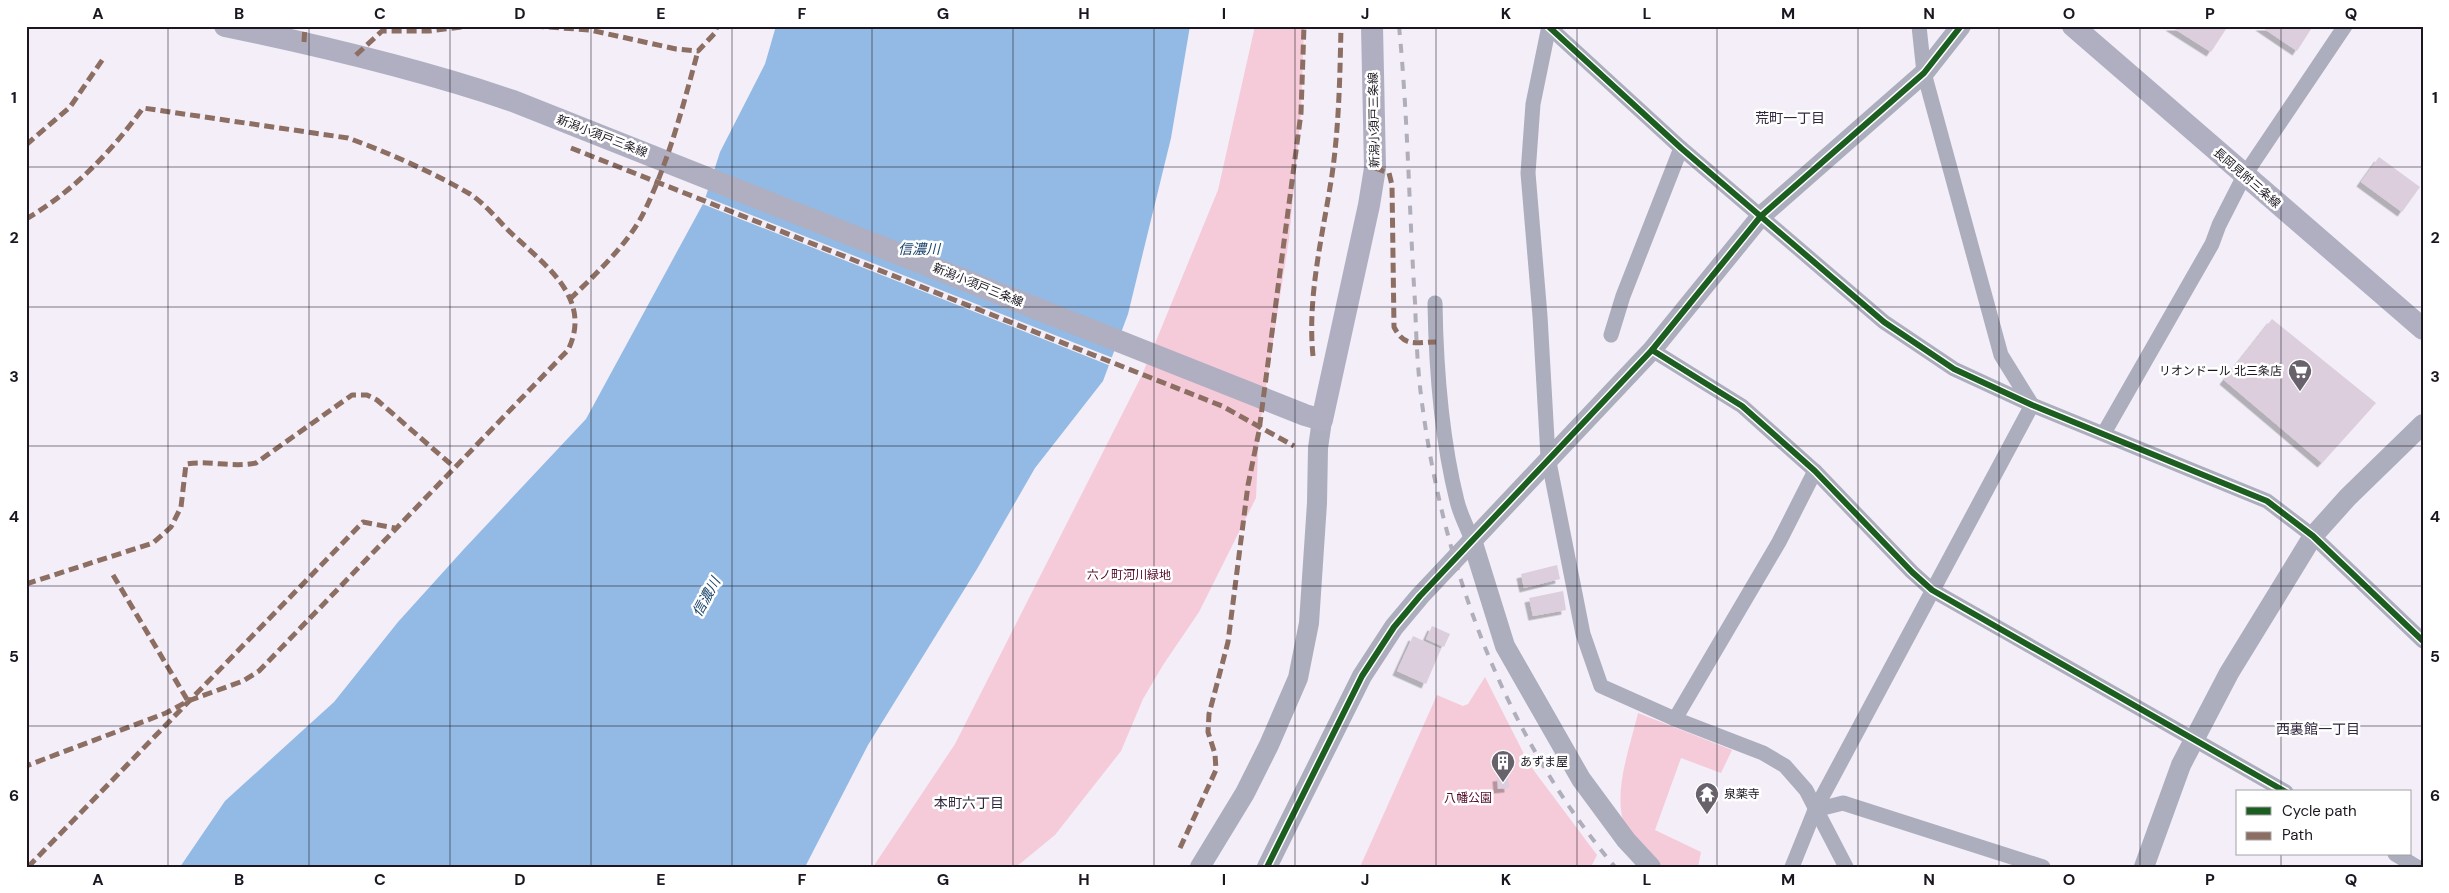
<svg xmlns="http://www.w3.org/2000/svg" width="2449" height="893" font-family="'DM Sans','Noto Sans JP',sans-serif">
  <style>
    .green { fill: #f5cbd9 }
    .water { fill: #92bae4 }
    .pier { fill: #f3eef8 }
    .building { fill: #dccedc; filter: url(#shadow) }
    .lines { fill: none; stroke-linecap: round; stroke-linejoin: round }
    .street { stroke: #acadbd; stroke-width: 15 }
    .secondary { stroke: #acadbd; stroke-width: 20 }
    .primary { stroke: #b0afc1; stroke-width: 22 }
    .rail { stroke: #afaeba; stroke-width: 4; stroke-dasharray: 9 9; stroke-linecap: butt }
    .quiet { stroke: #8d6e63; stroke-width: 5; stroke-dasharray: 10 5; stroke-linecap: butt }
    .cycleway-casing { stroke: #fff; stroke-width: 9 }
    .cycleway { stroke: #1b5e20; stroke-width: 6 }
    .grid { fill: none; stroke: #1b1620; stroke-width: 1; stroke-opacity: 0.55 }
    .labels { text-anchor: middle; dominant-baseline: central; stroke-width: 5; stroke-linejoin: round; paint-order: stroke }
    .street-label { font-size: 12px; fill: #1b1620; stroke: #fff }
    .poi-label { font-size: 12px; fill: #1b1620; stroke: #fff; text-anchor: start }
    .park-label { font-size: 12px; fill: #540928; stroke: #fff }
    .neighbourhood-label { font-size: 14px; fill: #32283e; stroke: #fff }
    .water-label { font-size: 14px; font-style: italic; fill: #1a446b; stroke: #fff }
    .neatline { fill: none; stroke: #1b1620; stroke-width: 2 }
    .grid-label { font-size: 16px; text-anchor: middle; font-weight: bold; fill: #1b1620 }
  </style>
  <defs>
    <filter id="shadow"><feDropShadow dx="-4.5" dy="4.5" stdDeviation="0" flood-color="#0004"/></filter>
  </defs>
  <rect width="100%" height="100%" fill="#f3eef8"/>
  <g class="green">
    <polygon points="1255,26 1304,26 1301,113 1289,239 1259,431 1256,498 1199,612 1163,665 1143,699 1121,751 1055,835 1016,867 873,867 955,744 1142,375 1218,190"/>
    <polygon points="1485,677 1529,764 1597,855 1591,867 1360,867 1437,695 1463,706 1468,704"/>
    <path d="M1638 713 1732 750 1721 773 1681 758 1655 830 1701 852 1698 867H1661C1652 857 1629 838 1625 827 1612 792 1630 748 1638 713Z"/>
  </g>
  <polygon class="water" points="776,26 1190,26 1171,138 1128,314 1103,381 1035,468 977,569 868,745 805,867 180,867 225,801 334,702 398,622 464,549 586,419 704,202 720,152 765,64"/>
  <polygon class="pier" points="703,196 1113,358 1111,366 700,203"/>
  <g class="building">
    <polygon points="2170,26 2228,26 2211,52"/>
    <polygon points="2260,26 2313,26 2297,51"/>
    <polygon points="2379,157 2420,187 2402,212 2361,182"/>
    <polygon points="2272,319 2376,403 2322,463 2224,380"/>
    <polygon points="1557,565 1560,579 1524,588 1521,574"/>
    <polygon points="1563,591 1566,610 1533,616 1529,598"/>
    <polygon points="1432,626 1450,634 1444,647 1426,639"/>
    <polygon points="1413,636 1441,649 1426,684 1397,671"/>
    <polygon points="1508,776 1509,788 1498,789 1497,777"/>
  </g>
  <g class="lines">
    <g class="street">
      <polyline points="1548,26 1681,148 1884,322 1954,369 2032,405 2267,501 2313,536 2423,641"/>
      <polyline points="1549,26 1533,104 1528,173 1540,316 1548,457 1583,634 1601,686 1675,719 1763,753 1785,766 1806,790 1846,867"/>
      <polyline points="1919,26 1924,73 2001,355 2032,405"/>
      <path d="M1435 303C1436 368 1441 437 1457 501 1460 514 1467 527 1472 540"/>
      <polyline points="1611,335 1623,296 1681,148"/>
      <polyline points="1652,350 1742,406 1815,471 1912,572 1932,590 2286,792"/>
      <polyline points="2104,433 2212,244 2219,225 2244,176 2345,26"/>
      <polyline points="1675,719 1779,542 1815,471"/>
      <polyline points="1815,810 1843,803 2043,867"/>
      <polyline points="2395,854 2417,867"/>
      <polyline points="1792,867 1815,810 2032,405"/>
    </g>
    <g class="secondary">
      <polyline points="1472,540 1505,646 1581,779 1626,840 1651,867"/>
      <polyline points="1200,867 1245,793 1269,745 1298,678 1309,623 1317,503 1318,448 1322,420"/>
      <polyline points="1267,867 1362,676 1394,627 1420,596 1652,350 1761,216 1924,73 1961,26"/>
      <polyline points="2144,867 2181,765 2229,673 2313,536 2348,497 2423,424"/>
    </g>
    <g class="primary">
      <path d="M225 26C322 46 419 69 513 101L1305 415 1322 420 1369 205 1375 168 1372 26"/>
      <polyline points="2073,26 2423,329"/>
    </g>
    <path class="rail" d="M1399 26C1408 118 1409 210 1415 302 1416 330 1417 359 1420 387 1440 559 1502 733 1615 867"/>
    <g class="quiet">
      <polyline points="534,26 590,30 676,49 698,51 715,33 717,26"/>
      <polyline points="304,42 305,26"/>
      <polyline points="356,55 382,31 429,31 469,26"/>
      <polyline points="26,145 70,107 105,56"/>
      <polyline points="571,148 1222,406 1294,446"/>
      <path d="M1375 168 1389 173 1392 185 1394 327C1405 348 1415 342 1436 342"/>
      <path d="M26 219C74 191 111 152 143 108L348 138C387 152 434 173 470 194 484 203 497 219 509 231 542 263 594 297 568 350L259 671 243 681 188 701 166 713 26 766"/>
      <path d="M570 299C595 275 629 243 644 212 669 161 683 106 698 51"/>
      <path d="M1313 356C1307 296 1323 234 1332 175 1339 126 1340 75 1341 26"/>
      <polyline points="113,575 188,701"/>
      <path d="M26 584 153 543 171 527 181 507 186 464C209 460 232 468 256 463L352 395H367L377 400 454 467"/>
      <polyline points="1180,848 1216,770 1215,754 1208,732 1209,714 1228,642 1248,485 1259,431 1301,113 1304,26"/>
      <polyline points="28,867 363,522 395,528"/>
    </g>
    <g class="cycleway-casing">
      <g id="cycleway">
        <polyline points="1548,26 1681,148 1884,322 1954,369 2032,405 2267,501 2313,536 2423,641"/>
        <polyline points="1652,350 1742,406 1815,471 1912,572 1932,590 2286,792"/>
        <polyline points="1267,867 1362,676 1394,627 1420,596 1652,350 1761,216 1924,73 1961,26"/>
      </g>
    </g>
    <use href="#cycleway" class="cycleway"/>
  </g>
  <path class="grid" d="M168 26V867M309 26V867M450 26V867M591 26V867M732 26V867M872 26V867M1013 26V867M1154 26V867M1295 26V867M1436 26V867M1577 26V867M1717 26V867M1858 26V867M1999 26V867M2140 26V867M2281 26V792M26 167H2423M26 307H2423M26 446H2423M26 586H2423M26 726H2423M2281 854V867"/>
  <defs>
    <g id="supermarket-pin" transform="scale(1.25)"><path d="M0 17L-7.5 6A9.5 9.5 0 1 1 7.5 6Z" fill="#67626c" stroke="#fff"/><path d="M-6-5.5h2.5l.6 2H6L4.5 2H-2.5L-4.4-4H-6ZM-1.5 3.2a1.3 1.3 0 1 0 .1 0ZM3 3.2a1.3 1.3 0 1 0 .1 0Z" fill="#fff"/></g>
    <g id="building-pin" transform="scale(1.25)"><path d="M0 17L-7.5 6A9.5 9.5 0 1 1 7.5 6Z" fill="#67626c" stroke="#fff"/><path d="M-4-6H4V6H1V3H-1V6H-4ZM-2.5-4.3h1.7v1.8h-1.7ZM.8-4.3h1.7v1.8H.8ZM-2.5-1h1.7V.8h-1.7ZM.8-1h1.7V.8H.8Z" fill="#fff"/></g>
    <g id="temple-pin" transform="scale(1.25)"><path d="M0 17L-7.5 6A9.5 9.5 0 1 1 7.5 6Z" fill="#67626c" stroke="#fff"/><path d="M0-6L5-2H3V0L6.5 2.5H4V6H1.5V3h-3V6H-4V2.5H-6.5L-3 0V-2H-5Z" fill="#fff"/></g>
  </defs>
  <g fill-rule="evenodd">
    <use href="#supermarket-pin" x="2300" y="371"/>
    <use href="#building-pin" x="1503" y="762"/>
    <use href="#temple-pin" x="1707" y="794"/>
  </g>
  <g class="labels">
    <g class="street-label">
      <text transform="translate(1374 120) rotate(-91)">新潟小須戸三条線</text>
      <text transform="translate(602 136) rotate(21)">新潟小須戸三条線</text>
      <text transform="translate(2247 178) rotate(41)">長岡見附三条線</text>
      <text transform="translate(978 285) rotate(22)">新潟小須戸三条線</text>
    </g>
    <g class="poi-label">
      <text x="2282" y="371" text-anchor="end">リオンドール 北三条店</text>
      <text x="1520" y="762">あずま屋</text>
      <text x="1724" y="794">泉薬寺</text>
    </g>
    <g class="park-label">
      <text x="1129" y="575">六ノ町河川緑地</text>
      <text x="1468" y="798">八幡公園</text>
    </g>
    <g class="neighbourhood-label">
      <text x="1790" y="118">荒町一丁目</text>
      <text x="2318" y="729">西裏館一丁目</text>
      <text x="969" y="803">本町六丁目</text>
    </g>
    <g class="water-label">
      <text x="919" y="249">信濃川</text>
      <text transform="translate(706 597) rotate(-61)">信濃川</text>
    </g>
  </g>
  <rect width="2449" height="893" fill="none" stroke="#ffffff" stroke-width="55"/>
  <rect x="2236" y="790" width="175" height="65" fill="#ffffff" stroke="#a4a2a6"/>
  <rect x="2246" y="807" width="25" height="8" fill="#1b5e20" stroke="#a4a2a6"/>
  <text x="2282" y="816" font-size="15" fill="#1b1620">Cycle path</text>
  <rect x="2246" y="832" width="25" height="8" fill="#8d6e63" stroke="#a4a2a6"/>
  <text x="2282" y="840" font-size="15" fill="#1b1620">Path</text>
  <rect x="28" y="28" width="2394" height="838" class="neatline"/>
  <g class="grid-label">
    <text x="98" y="19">A</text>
    <text x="239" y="19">B</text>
    <text x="380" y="19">C</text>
    <text x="520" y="19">D</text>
    <text x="661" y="19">E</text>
    <text x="802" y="19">F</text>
    <text x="943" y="19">G</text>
    <text x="1084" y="19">H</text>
    <text x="1224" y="19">I</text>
    <text x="1365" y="19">J</text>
    <text x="1506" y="19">K</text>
    <text x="1647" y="19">L</text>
    <text x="1788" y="19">M</text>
    <text x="1929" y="19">N</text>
    <text x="2069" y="19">O</text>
    <text x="2210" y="19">P</text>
    <text x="2351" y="19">Q</text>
    <text x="14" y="103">1</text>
    <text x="2435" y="103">1</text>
    <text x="14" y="243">2</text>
    <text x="2435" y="243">2</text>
    <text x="14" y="382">3</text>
    <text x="2435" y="382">3</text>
    <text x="14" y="522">4</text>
    <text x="2435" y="522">4</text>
    <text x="14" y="662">5</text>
    <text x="2435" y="662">5</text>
    <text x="14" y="801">6</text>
    <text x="2435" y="801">6</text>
    <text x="98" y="885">A</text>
    <text x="239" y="885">B</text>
    <text x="380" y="885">C</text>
    <text x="520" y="885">D</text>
    <text x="661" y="885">E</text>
    <text x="802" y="885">F</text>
    <text x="943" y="885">G</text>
    <text x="1084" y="885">H</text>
    <text x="1224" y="885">I</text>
    <text x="1365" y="885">J</text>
    <text x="1506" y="885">K</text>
    <text x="1647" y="885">L</text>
    <text x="1788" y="885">M</text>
    <text x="1929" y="885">N</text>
    <text x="2069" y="885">O</text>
    <text x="2210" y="885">P</text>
    <text x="2351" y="885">Q</text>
  </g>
</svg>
